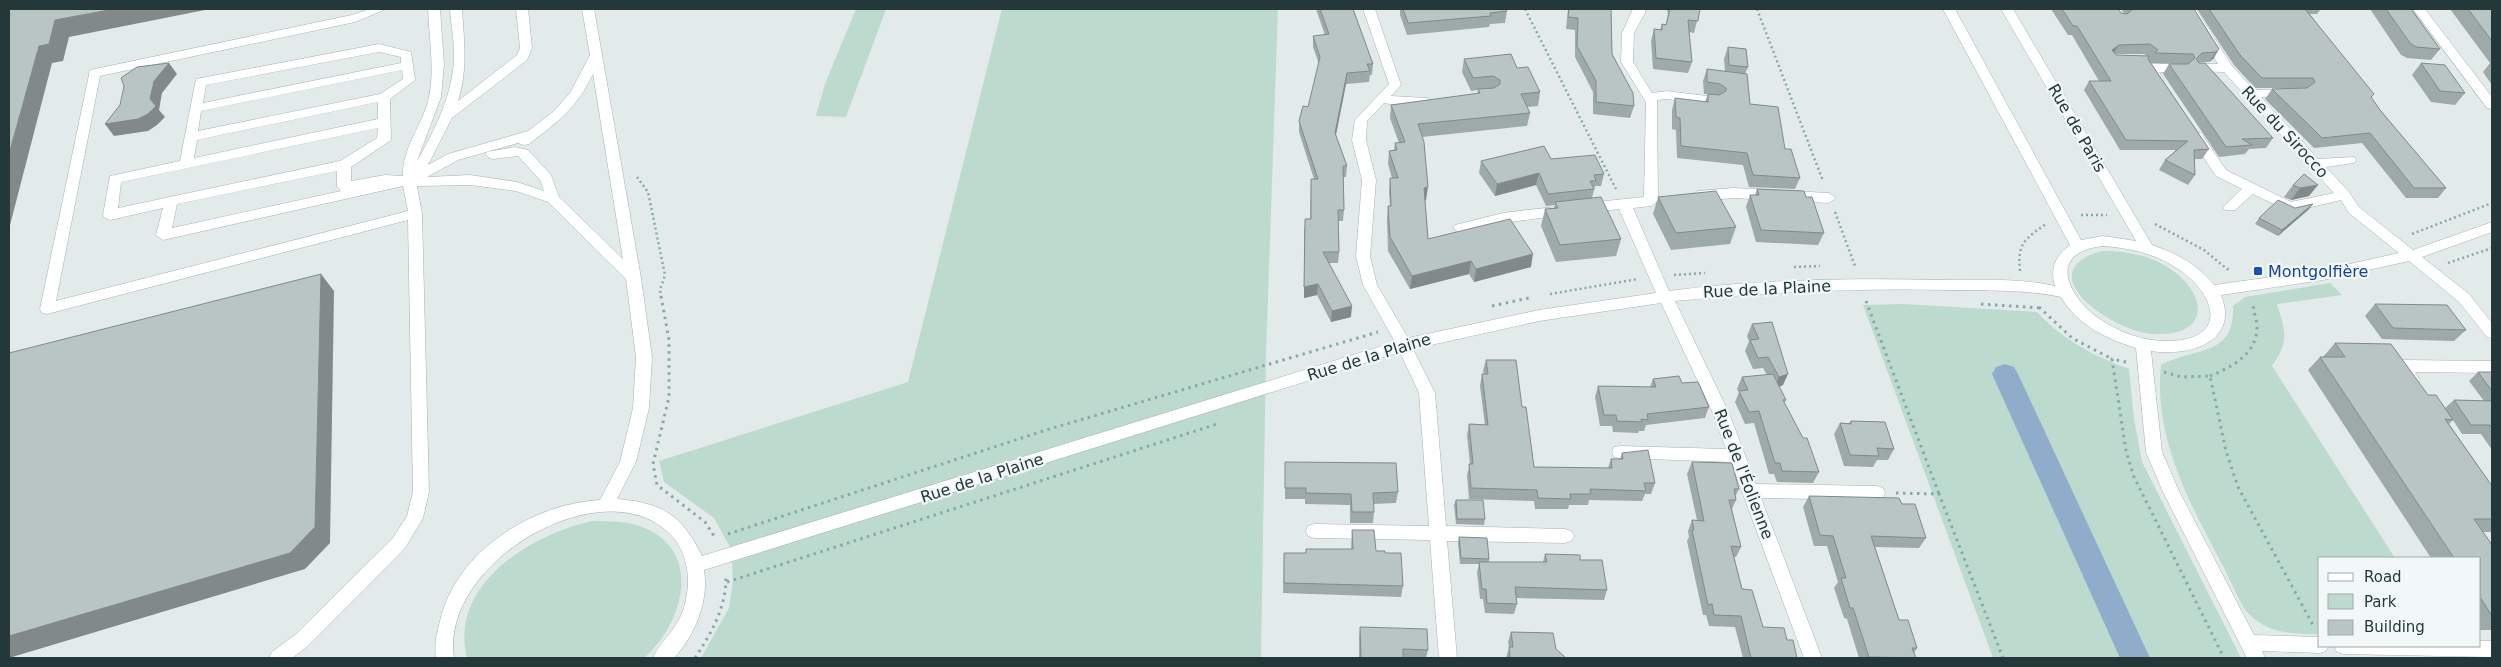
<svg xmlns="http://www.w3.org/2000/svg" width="2501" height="667" font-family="'DejaVu Sans',sans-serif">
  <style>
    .green { fill: #bddacf }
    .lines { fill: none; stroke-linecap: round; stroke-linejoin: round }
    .canal { fill: #8fadca; fill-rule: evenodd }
    .minor-casing { stroke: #a5b2b2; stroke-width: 1 }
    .path-far1 { stroke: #86aaab; stroke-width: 2.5; stroke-dasharray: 2 3; stroke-linecap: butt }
    .path { stroke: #86aaab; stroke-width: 3; stroke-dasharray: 2.5 4.5; stroke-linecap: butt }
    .minor { fill: #fff; fill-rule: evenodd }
    .wall { fill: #9ea9a9; fill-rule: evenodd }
    .shaded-wall { fill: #818a89 }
    .building { fill: #b8c5c4; stroke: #818a89 }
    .transit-dot { fill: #1a4fb4; stroke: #f2f8f7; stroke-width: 2 }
    .labels { text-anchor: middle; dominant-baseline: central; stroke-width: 4.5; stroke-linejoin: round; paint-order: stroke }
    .street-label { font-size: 16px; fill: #24383a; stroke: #f2f8f7 }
    .transit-label { font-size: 16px; fill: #164399; stroke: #f2f8f7; text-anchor: start }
  </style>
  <rect width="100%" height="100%" fill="#e2ebea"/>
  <g class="green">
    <polygon points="856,9 886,9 846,117 816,116 825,84"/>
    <polygon points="1002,9 1278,9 1266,354 1261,658 701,658 729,608 733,581 731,549 714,518 664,482 659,461 908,382"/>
    <path d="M2102 251C2124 251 2145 254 2164 265 2207 289 2215 337 2153 334 2113 332 2026 272 2102 251Z"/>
    <path d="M2330 283 2342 295 2277 304C2286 333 2289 341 2272 366L2395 558H2320V634C2292 634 2267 634 2247 612 2241 606 2229 577 2224 568 2191 505 2153 439 2161 365 2194 347 2235 358 2233 306L2245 297Z"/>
    <path d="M1903 304 2037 312C2063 340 2094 356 2129 369L2134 419 2142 462 2241 658H1993L1863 305Z"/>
    <path d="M593 521C613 521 631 521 649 530 703 557 681 626 644 658H467C448 584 533 533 593 521Z"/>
  </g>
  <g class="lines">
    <polygon class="canal" points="2005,364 2014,367 2018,374 2150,658 2120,658 1992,374 1996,367"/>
    <g class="minor-casing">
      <g id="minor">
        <path d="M370 9H386L355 22 100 76 56 301 408 211 403 186 163 240 156 235 163 208 110 220 105 218 103 215 110 176 180 161 196 79 379 44 411 52 415 80 390 99 391 140 351 167V181L385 175 403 176C402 147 423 125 429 97 435 68 429 38 428 9H440L444 64 441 97 417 161C435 130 452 96 454 59 455 43 451 25 450 9H462C464 41 468 69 458 101L517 55 520 48 516 9H528L532 48 527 60 452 118 428 165 448 154 528 131 553 112 570 93 590 55 582 9H594L641 278 652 357 649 408 636 462 617 499C663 503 682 515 702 556L1395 342 1363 285 1356 256 1362 180 1352 140 1355 120 1389 84 1363 9H1375L1401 85 1391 96 1427 98 1433 102C1424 113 1397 105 1384 103L1367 121 1366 140 1376 180 1370 256 1377 285 1408 338 1539 310 1656 293 1619 209 1587 213 1580 208 1587 203 1644 197 1646 102 1621 62 1622 33 1633 9H1645V13L1634 33 1633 62 1652 93 1667 91 1715 97 1721 101 1715 105 1667 99 1657 100 1658 201 1651 206 1633 208 1669 291C1761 279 1854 278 1946 280 1982 280 2020 278 2055 286 2050 268 2055 256 2070 245L1943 9H1955L2081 240 2103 236 2136 241 2001 9H2013L2152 245C2176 253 2199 265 2214 285L2323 270 2399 253 2349 213 2341 200 2290 212 2253 194 2235 210H2225L2223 207 2242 189 2216 176 2189 136 2191 133H2201L2226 170 2291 202 2334 193 2224 72 2193 71 2191 68 2197 64H2218L2184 9H2196L2232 66 2254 90 2294 89 2296 92 2290 96 2261 97 2318 159 2354 157 2356 160 2354 163 2326 167 2349 192 2359 207 2413 250 2492 222V232L2422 257 2469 294 2492 323V338L2487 337 2459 302 2409 261 2323 280 2221 295C2240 342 2189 357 2151 351L2162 452 2178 489 2254 635 2320 637V646H2329L2326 651 2320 653 2262 651 2265 658H2247L2162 490 2146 452 2136 348C2107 339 2077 325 2061 297 2024 289 1986 291 1948 290 1856 288 1766 292 1675 301L1729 413 1756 484 1877 486 1883 488 1885 493 1883 498 1877 500 1761 498 1822 658H1804L1731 462 1620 458 1614 457 1612 452 1614 447 1620 446 1726 449 1713 413 1661 303 1539 321 1413 349 1435 393 1446 526 1565 529 1571 531 1574 536 1571 541 1565 543 1447 541 1457 658H1439L1430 540 1314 538 1308 536 1306 531 1308 526 1314 524 1429 526 1419 393 1400 352 704 570C709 602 695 635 674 658H653C663 636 681 628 686 599 691 577 687 552 671 535 605 466 439 562 454 658H436C434 646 437 632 440 621 456 551 532 504 600 500L620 462 633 408 636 357 626 279 548 202 516 191 470 185 417 186 422 214 429 492 423 518 405 548 308 646 292 658H269L272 652 296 634 393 538 407 516 413 492 408 220 47 314 42 313 40 309 90 70 352 15ZM379 52 401 57V63L203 103 206 85ZM402 70 403 79 380 94 198 131 201 111ZM593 74 623 259 559 197 551 175 528 150 515 147 487 152 485 155 492 159 518 156 540 180 544 191 517 182 470 175 427 177 458 160 518 143 524 145 529 144C559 121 576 109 593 74ZM378 102V119L194 158 197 140ZM378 128 377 138 340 161 118 208 121 182ZM337 171V187L341 191 172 228 177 204ZM2103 246C2129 248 2153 253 2175 267 2218 293 2230 342 2165 341 2143 341 2119 332 2101 320 2067 297 2046 252 2103 246Z"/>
        <polygon points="2413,9 2425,9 2492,97 2492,109 2487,108"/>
        <polygon points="2150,64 2181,64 2187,68 2181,72 2159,72 2164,80 2158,84 2154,83 2144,68"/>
        <polygon points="1734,188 1829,193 1836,198 1829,203 1734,198 1698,201 1691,196 1698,191"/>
        <polygon points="1564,206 1571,211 1569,214 1503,223 1460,233 1453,228 1455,225 1503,213"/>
        <polygon points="2403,360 2492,361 2492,373 2415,372 2420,380 2417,384 2407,384 2395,366 2398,362"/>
        <polygon points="2480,641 2492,641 2492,657 2343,654 2337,652 2334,646 2480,646"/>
      </g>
    </g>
    <g class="path-far1">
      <polyline points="1525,9 1616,189"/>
      <polyline points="1757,9 1823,181"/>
      <polyline points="637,177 648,192 665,275 660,290 661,297"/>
      <polyline points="1835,212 1855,266"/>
      <polyline points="2081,215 2107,215"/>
      <polyline points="2155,224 2204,250 2227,269 2230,269"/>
      <polyline points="2412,234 2492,203"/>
      <polyline points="2448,263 2492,248"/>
      <polyline points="1794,267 1820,266"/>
      <path d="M2020 271C2017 243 2025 239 2046 224"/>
      <polyline points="1674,275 1705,273"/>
      <polyline points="1550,294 1638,279"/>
    </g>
    <g class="path">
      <polyline points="661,296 669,340 669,397 653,464 657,485 705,522 716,539"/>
      <polyline points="1866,301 1939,494"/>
      <polyline points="1981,304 2040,308"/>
      <polyline points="1492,306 1529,298"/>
      <polyline points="2039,307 2072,338 2112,359"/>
      <polyline points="2126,362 2112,359 2126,451 2134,477 2224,658"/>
      <polyline points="2164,372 2181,377 2210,376 2226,451 2238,487 2313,625"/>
      <path d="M2210 376C2232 367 2257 354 2257 327 2257 318 2252 311 2254 303"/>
      <polyline points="1896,493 1939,494 2003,658"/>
      <polyline points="728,534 1046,430 1378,332"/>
      <polyline points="727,582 1217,424"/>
      <path d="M695 658C712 632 727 606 726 574"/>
    </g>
    <use href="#minor" class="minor"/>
  </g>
  <g class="wall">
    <polygon points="1316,9 1353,9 1373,64 1372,75 1370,75 1369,82 1346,84 1336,135 1347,166 1346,177 1343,177 1344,210 1343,221 1338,221 1339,252 1338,263 1329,263 1351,317 1331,322 1317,295 1304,298 1304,230 1310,219 1311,179 1314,179 1299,132 1299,121 1308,107 1319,64 1313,47 1313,36 1325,35"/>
    <polygon points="1400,9 1506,9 1507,11 1505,23 1490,24 1489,27 1407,35 1400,15"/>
    <polygon points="1568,9 1611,9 1612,54 1634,106 1630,118 1593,114 1593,92 1575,57 1575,30 1566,29"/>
    <polygon points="1667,9 1700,9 1694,33 1689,32 1692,62 1688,73 1653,69 1651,41 1654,29 1660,30 1662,24 1666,24 1668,14"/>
    <path d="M2051 9H2118L2121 13H2124L2121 9H2194L2219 49 2213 59 2209 62H2199L2273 138 2266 148 2249 149 2245 154 2219 157 2163 74 2169 64H2180L2151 63 2209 149 2202 159H2195V175L2188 185 2159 170 2165 160 2176 150H2120L2084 90 2089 81H2099L2072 35H2068ZM2115 54H2144L2147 56 2116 55Z"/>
    <polygon points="2197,9 2321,9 2317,14 2310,14 2380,110 2446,188 2438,198 2406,198 2362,143 2314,148 2265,99 2272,89 2306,88 2255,88 2234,65"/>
    <polygon points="2370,9 2411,9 2440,49 2431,60 2407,58 2401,55"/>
    <polygon points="2450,9 2492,9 2492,85 2483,72 2490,63"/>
    <polygon points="1728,47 1748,67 1745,74 1750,104 1785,149 1800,178 1795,189 1749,187 1743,165 1677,158 1676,130 1672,129 1672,110 1675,98 1705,102 1708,94 1704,94 1703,81 1707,69 1725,71 1724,59"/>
    <polygon points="1464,59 1517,68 1540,92 1538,106 1527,107 1530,113 1527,126 1422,137 1426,200 1425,201 1428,239 1531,267 1474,282 1469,274 1410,289 1388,251 1387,219 1388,206 1390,206 1389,191 1390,178 1392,178 1388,164 1389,151 1394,150 1395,143 1399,143 1390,118 1391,105 1477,94 1478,90 1471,91 1462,72"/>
    <polygon points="2421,63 2465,93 2455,105 2431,102 2412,75"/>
    <polygon points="1551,159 1604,174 1601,186 1595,186 1592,198 1621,239 1616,256 1556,262 1541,226 1545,209 1554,208 1555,205 1546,206 1536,185 1495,196 1479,173 1481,161"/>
    <polygon points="2304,174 2309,196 2291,200 2284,197 2293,185"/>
    <polygon points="1757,189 1806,197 1824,233 1818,245 1756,242 1746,207 1750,195 1755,195"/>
    <polygon points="1658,197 1736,227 1730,244 1671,250 1653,214"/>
    <polygon points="2313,204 2308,210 2278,236 2255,224 2259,218"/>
    <polygon points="2375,304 2466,330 2454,341 2382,339 2365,316"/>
    <polygon points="1752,324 1783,385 1779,387 1786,400 1784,403 1819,472 1813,483 1777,482 1774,474 1769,474 1754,423 1745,424 1735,402 1739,392 1737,389 1742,377 1767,375 1763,368 1753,369 1745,351 1749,341 1747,336"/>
    <polygon points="2335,343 2428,395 2445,408 2454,400 2484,401 2469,381 2478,372 2492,372 2492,450 2481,434 2462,434 2453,420 2449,424 2492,486 2492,532 2483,532 2492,545 2492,630 2480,630 2480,558 2431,558 2308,370 2320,357 2323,357"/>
    <polygon points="1486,360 1522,407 1534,467 1608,468 1611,459 1620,459 1622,453 1655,483 1651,494 1645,494 1642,501 1589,500 1588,505 1569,505 1568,509 1535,509 1534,501 1469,499 1467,475 1470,464 1467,435 1469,424 1485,425 1480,386 1482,374 1484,374 1483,371"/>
    <polygon points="1653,379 1682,383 1709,407 1705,418 1646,425 1644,431 1639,431 1638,433 1613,432 1612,426 1600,426 1595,397 1598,386 1650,387"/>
    <polygon points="1851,421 1894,449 1888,460 1877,460 1873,467 1844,466 1834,434 1840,423 1849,423"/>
    <polygon points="1285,462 1398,492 1396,503 1373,504 1374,512 1373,523 1350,523 1350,505 1305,504 1305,499 1285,499"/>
    <polygon points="1692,462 1739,489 1735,497 1736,500 1732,509 1741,547 1736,557 1734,557 1742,589 1763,627 1787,640 1797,658 1743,658 1735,627 1709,626 1706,615 1703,615 1687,541 1689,537 1688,531 1692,520 1697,520 1687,474"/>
    <polygon points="1809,496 1902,504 1926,538 1919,548 1875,547 1899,620 1917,648 1914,653 1916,658 1859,658 1847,619 1844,618 1834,588 1838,582 1827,546 1814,546 1803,507"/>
    <polygon points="1456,500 1485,519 1484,525 1456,524 1454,505"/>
    <polygon points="1352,530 1376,551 1385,553 1403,586 1401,597 1283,593 1284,553 1306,553 1351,549"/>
    <polygon points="1459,537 1489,559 1489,562 1543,562 1545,554 1580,560 1607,590 1604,600 1516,598 1517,604 1514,614 1485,613 1483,599 1480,599 1477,572 1479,564 1460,564 1458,543"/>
    <polygon points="1360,627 1428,650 1426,658 1359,658 1359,638"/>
    <polygon points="1511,632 1556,649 1565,658 1506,658 1509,648 1508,642"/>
  </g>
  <g class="shaded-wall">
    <polygon points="114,9 210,9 69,37 63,61 52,63 9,229 9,154 39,46 55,20"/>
    <polygon points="2119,45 2113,54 2112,50"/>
    <polygon points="2219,49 2213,59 2209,62 2216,52"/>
    <polygon points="169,63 177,74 162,93 159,110 165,117 157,125 148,131 114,136 105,124 154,81"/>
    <polygon points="1347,73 1346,84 1334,144 1335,133"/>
    <polygon points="1539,173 1536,185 1495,196 1497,184"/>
    <polygon points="2318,185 2309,196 2291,200 2300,188"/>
    <polygon points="1428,187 1426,200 1423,201 1424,188"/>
    <polygon points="2313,204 2308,210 2278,236 2282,230"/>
    <polygon points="1533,254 1531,267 1474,282 1476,269"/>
    <polygon points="1471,261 1469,274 1410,289 1412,276"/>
    <polygon points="321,274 334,291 330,543 305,569 9,658 9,636"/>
    <polygon points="1318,284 1317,295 1304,298 1304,287"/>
    <polygon points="1352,306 1351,317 1331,322 1332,311"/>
    <polygon points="1788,374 1783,385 1774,389 1779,377"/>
  </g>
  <g class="building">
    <polygon points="9,9 114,9 55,20 49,44 39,46 9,154"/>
    <polygon points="1320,9 1353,9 1373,64 1367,64 1370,71 1347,73 1335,133 1347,166 1343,166 1344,210 1338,210 1339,252 1323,252 1352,306 1332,311 1318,284 1304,287 1305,219 1311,219 1311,179 1318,179 1299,121 1303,106 1308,107 1320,57 1313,36 1329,34"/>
    <polygon points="1403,9 1506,9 1507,11 1490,13 1491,16 1408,23"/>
    <polygon points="1569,9 1611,9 1612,54 1633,93 1634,106 1596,102 1596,81 1577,46 1578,18 1568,17"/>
    <polygon points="1670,9 1700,9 1698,21 1688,20 1692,62 1656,58 1654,29 1662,30 1662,24 1666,25"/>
    <polygon points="2062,9 2118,9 2121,13 2127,14 2133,9 2194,9 2219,49 2216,52 2202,53 2196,59 2199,63 2205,63 2273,138 2242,139 2252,145 2226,147 2169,64 2188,64 2195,58 2193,54 2155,53 2158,50 2150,44 2119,45 2112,50 2116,55 2149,56 2148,59 2209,149 2194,150 2195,175 2165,160 2188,141 2126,140 2089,81 2111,81 2077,26 2073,26"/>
    <polygon points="2209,9 2305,9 2374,94 2371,97 2380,110 2446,188 2414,188 2370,133 2322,138 2272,89 2307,88 2315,82 2313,78 2262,78 2240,55"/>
    <polygon points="2386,9 2411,9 2440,49 2416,47 2410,43"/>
    <polygon points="2468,9 2492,9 2492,41"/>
    <polygon points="1728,47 1746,49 1748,67 1729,65"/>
    <polygon points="1511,54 1517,68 1528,67 1540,92 1521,94 1530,113 1418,124 1424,142 1428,187 1424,188 1428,239 1510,219 1533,254 1476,269 1471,261 1412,276 1390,237 1388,206 1391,206 1390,178 1398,178 1389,151 1397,150 1395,143 1405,142 1391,105 1480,93 1478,89 1494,88 1500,84 1500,80 1493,76 1473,78 1464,59"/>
    <polygon points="169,63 154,81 150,99 156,106 148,114 138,119 105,124 120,105 124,86 121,78 137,67"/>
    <polygon points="2421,63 2445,65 2465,93 2440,91"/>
    <polygon points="1707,69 1747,74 1750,104 1778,107 1785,149 1791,149 1800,178 1753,175 1747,153 1681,146 1680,118 1676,117 1675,98 1708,102 1708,94 1719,95 1726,91 1726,88 1720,84 1707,82"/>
    <polygon points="1544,146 1551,159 1595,155 1604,174 1594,175 1596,181 1590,181 1594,189 1548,194 1539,173 1497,184 1481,161"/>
    <polygon points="2304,174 2318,185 2300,188 2293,185"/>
    <polygon points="1757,189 1804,191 1806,197 1812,197 1824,233 1761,230 1750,195 1759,195"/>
    <polygon points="1716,191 1736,227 1676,233 1658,197"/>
    <polygon points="1601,197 1621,239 1560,245 1545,209 1558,208 1555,202"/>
    <polygon points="2278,200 2295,208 2313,204 2282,230 2259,218"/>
    <polygon points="321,274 315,527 290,553 9,636 9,353"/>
    <polygon points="2375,304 2447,305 2466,330 2393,328"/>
    <polygon points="1772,322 1788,374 1779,377 1768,357 1758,358 1750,340 1759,339 1752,324"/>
    <polygon points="2335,343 2391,344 2428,395 2436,395 2453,420 2445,419 2492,486 2492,519 2474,519 2492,545 2492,616 2480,597 2480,558 2454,558 2320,357 2345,357"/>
    <polygon points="1486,360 1516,360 1522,407 1526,407 1534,467 1612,468 1611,459 1623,459 1622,453 1648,450 1655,483 1644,483 1646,491 1590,489 1591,494 1570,494 1571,499 1538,498 1537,490 1471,488 1469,464 1473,464 1469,424 1488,425 1482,374 1488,374"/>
    <polygon points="2478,372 2492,372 2492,391"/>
    <polygon points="1773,374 1786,400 1783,400 1803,438 1807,438 1819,472 1782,471 1780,463 1775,463 1759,411 1749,412 1739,391 1748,390 1742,377"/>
    <polygon points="1679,376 1682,383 1698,382 1709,407 1647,414 1648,420 1641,419 1642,422 1617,421 1616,415 1604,415 1598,386 1656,387 1653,379"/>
    <polygon points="2454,400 2492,401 2492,428 2490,425 2471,425"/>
    <polygon points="1851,421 1885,422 1894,449 1877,448 1879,456 1850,455 1840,423 1851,424"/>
    <polygon points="1285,462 1396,463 1398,492 1373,493 1374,512 1352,512 1351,494 1306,493 1306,488 1285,488"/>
    <polygon points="1692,462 1732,463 1739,489 1734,489 1736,500 1729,500 1741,547 1731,546 1742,589 1752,590 1763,627 1784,628 1787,640 1793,640 1797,658 1751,658 1741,616 1714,615 1712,604 1708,605 1692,530 1694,530 1692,520 1704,521"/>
    <polygon points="1809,496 1899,498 1902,504 1915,504 1926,538 1871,536 1899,620 1908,620 1917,648 1912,648 1916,658 1869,657 1853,608 1850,608 1841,578 1846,578 1833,536 1820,535"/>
    <polygon points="1456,500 1483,500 1485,519 1457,519"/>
    <polygon points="1352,530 1374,530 1376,551 1385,551 1385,553 1401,553 1403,586 1284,583 1284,553 1306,553 1306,549 1353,549"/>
    <polygon points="1459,537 1487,538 1489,559 1461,558"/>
    <polygon points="1545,554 1580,555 1580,560 1602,560 1607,590 1515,587 1517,604 1487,603 1486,589 1482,589 1479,562 1547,562"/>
    <polygon points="1360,627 1427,629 1428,650 1403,649 1403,658 1361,658"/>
    <polygon points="1511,632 1553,633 1556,649 1565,657 1564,658 1510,658 1509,647 1513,647"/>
  </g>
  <rect class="transit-dot" x="2253" y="266" width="10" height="10" rx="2.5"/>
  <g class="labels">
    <g class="street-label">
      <text transform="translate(2077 128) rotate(60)">Rue de Paris</text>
      <text transform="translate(2285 132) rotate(47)">Rue du Sirocco</text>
      <text transform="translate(1767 289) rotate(-3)">Rue de la Plaine</text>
      <text transform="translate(1369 357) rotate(-17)">Rue de la Plaine</text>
      <text transform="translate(1744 474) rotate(69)">Rue de l'Éolienne</text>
      <text transform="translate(982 478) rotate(-18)">Rue de la Plaine</text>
    </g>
    <g class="transit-label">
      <text x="2268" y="271">Montgolfière</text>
    </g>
  </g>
  <rect width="2501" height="667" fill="none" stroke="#24383a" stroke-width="20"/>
  <rect x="2318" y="557" width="162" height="90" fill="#f2f8f7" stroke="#a0abab"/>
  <rect x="2328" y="573" width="25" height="8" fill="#ffffff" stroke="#a0abab"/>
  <text x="2364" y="582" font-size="15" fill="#24383a">Road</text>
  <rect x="2328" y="594" width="25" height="15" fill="#bddacf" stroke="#a0abab"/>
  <text x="2364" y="607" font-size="15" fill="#24383a">Park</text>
  <rect x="2328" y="620" width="25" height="15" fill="#b8c5c4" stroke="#a0abab"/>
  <text x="2364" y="632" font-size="15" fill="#24383a">Building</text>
</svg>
